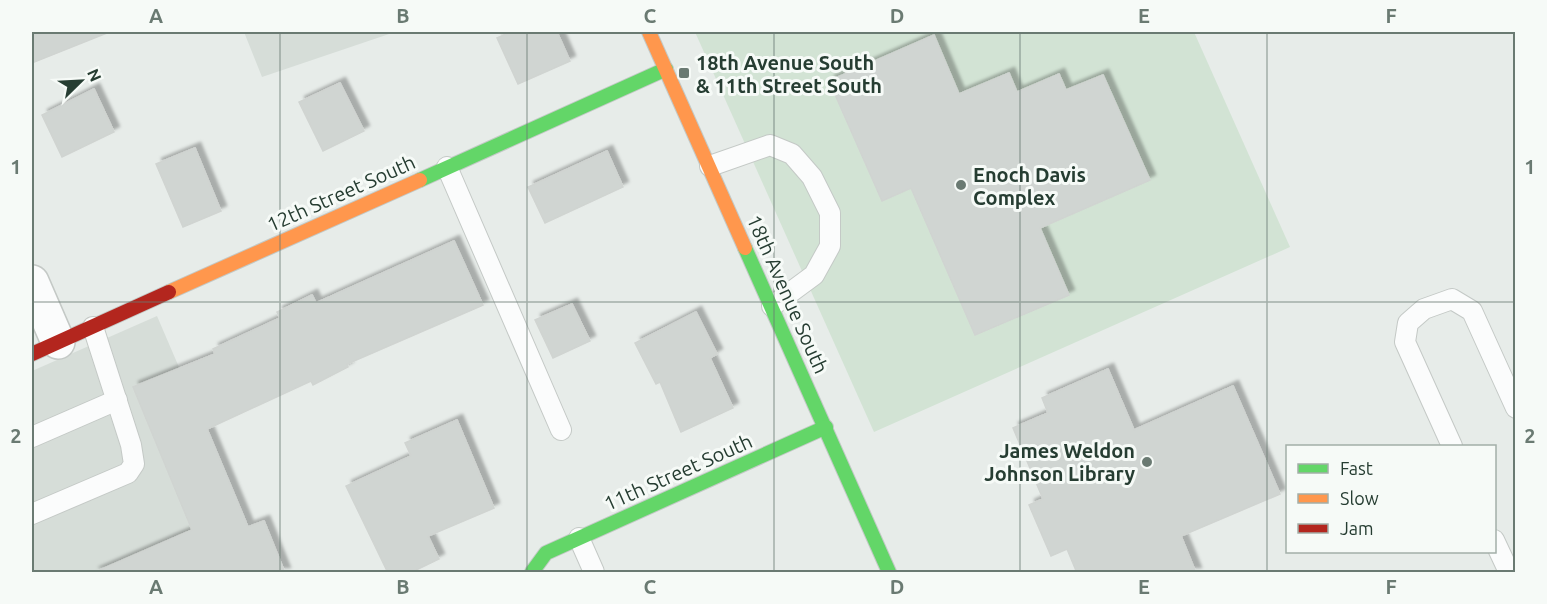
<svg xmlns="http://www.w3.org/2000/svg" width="1547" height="604" font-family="Ubuntu,sans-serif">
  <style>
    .built { fill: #d6ddd8 }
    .green { fill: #d2e3d4 }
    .building { fill: #d0d5d2; stroke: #d0d4d1; stroke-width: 1.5; filter: url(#shadow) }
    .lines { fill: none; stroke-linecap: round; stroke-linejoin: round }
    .lane-casing { stroke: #c4c9c6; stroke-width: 22 }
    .street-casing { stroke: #c4c9c6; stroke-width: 36 }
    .fast-casing { stroke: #c3c9c6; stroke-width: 16 }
    .slow-casing { stroke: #c3c9c6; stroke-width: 16 }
    .jam-casing { stroke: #c3c9c6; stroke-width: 16 }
    .lane { stroke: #fbfcfc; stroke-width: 20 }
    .street { stroke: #fbfcfc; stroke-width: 33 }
    .fast { stroke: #63d668; stroke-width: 14 }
    .slow { stroke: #ff974d; stroke-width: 14 }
    .jam { stroke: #b3261e; stroke-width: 14 }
    .grid { fill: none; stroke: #6a7a72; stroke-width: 1.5; stroke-opacity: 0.55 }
    .poi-dot { fill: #6a7a72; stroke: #f6faf7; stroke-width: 2 }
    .labels { text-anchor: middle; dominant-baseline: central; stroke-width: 6; stroke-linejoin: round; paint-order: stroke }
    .poi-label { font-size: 20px; font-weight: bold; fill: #263d32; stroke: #f6faf7; text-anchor: start }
    .street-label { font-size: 20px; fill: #263d32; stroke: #f6faf7 }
    .neatline { fill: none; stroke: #6a7a72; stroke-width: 2 }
    .grid-label { font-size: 20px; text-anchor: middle; font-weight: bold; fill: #6a7a72 }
  </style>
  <defs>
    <filter id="shadow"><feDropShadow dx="5.5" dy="-5.5" stdDeviation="1.5" flood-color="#0004"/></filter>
  </defs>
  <rect width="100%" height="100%" fill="#e7ece9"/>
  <g class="built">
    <polygon points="244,32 395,32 262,77"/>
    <polygon points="157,316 267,572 32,572 32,371"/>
  </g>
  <polygon class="green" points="695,32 1194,32 1290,247 874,432"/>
  <g class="building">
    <polygon points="32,32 107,32 107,33 32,63"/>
    <polygon points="511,32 557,32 570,61 518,84 497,38"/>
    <polygon points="934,35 959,94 1009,73 1017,92 1059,74 1066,90 1103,75 1150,180 1040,228 1069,295 975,335 911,188 882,201 829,81"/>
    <polygon points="340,83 364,131 323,151 299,102"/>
    <polygon points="94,89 114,132 62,157 42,115"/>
    <polygon points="195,148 221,211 183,227 156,164"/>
    <polygon points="607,151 623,187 545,223 528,187"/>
    <polygon points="454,241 483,305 347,364 348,367 313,385 311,381 207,429 248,527 264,521 285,573 93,573 192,530 133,387 215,354 213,349 280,318 277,312 312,295 316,303"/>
    <polygon points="572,304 590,341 553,358 535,320"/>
    <polygon points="696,312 717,354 710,358 733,408 681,432 660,382 656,384 635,343"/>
    <polygon points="1108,369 1134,430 1233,386 1280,494 1181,536 1196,573 1077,573 1067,549 1051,556 1029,505 1043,499 1013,428 1048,413 1042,398"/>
    <polygon points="457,420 494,508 428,536 439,559 410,573 388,573 346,486 411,456 405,443"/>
  </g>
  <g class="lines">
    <g class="lane-casing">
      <g id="lane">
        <polyline points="710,166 770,145 792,154 812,177 830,213 830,246 814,275 772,306"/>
        <polyline points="447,167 561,430"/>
        <polyline points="32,437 117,400"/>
        <polyline points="1452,446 1405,342 1408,323 1424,309 1452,299 1472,311 1516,408"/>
        <polyline points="32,514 128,473 134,464 131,445 93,327"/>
        <polyline points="579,538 594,572"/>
        <polyline points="1494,540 1509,572"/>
      </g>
    </g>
    <g class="street-casing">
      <polyline id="street" points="32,282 58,342"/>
    </g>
    <g class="fast-casing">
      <g id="fast">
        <polyline points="420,180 666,69"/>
        <polyline points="745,248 889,572"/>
        <polyline points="532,572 546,553 826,427"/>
      </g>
    </g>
    <g class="slow-casing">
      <g id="slow">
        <polyline points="649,32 745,248"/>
        <polyline points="169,292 420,180"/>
      </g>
    </g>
    <g class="jam-casing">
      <polyline id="jam" points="32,354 169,292"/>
    </g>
    <use href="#lane" class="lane"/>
    <use href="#street" class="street"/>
    <use href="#fast" class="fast"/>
    <use href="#slow" class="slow"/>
    <use href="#jam" class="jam"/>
  </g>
  <path class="grid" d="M280 32V572M527 32V572M774 32V572M1020 32V572M1267 32V572M32 302H1516"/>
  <g class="poi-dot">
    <rect x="678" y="67" width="12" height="12" rx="3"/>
    <circle cx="961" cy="185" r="6"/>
    <circle cx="1147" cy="462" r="6"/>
  </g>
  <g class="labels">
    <g class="poi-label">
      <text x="696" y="62">18th Avenue South<tspan x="696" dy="23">&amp; 11th Street South</tspan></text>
      <text x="973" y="174">Enoch Davis<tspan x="973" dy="23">Complex</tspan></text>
      <text x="1135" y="450" text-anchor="end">James Weldon<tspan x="1135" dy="23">Johnson Library</tspan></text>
    </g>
    <g class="street-label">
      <text transform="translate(341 193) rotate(-24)">12th Street South</text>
      <text transform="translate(788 294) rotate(66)">18th Avenue South</text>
      <text transform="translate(678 472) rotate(-24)">11th Street South</text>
    </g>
  </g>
  <rect width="1547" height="604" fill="none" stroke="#f6faf7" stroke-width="66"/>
  <rect x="1286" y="445" width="210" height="108" fill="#f6faf7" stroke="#a3aea8" stroke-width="1.5"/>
  <rect x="1298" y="464" width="30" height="9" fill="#63d668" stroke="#a3aea8" stroke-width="1.5"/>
  <text x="1340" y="475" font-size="18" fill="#263d32">Fast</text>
  <rect x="1298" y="494" width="30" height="9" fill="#ff974d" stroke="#a3aea8" stroke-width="1.5"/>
  <text x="1340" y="505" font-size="18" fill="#263d32">Slow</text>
  <rect x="1298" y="524" width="30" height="9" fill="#b3261e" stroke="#a3aea8" stroke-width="1.5"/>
  <text x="1340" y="535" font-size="18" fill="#263d32">Jam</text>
  <g transform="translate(81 81) rotate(66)" stroke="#f6faf7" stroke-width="4.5" paint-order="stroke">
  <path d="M0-4.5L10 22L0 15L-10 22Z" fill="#263d32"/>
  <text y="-9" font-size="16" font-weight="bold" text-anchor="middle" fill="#263d32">N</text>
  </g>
  <rect x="33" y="33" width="1481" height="538" class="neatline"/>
  <g class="grid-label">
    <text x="156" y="23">A</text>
    <text x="403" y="23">B</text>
    <text x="650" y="23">C</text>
    <text x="897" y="23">D</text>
    <text x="1144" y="23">E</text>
    <text x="1391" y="23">F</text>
    <text x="16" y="174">1</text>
    <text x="1530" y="174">1</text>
    <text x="16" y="443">2</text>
    <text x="1530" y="443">2</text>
    <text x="156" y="594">A</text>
    <text x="403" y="594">B</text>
    <text x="650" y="594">C</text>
    <text x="897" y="594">D</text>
    <text x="1144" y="594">E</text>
    <text x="1391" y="594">F</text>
  </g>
</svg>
